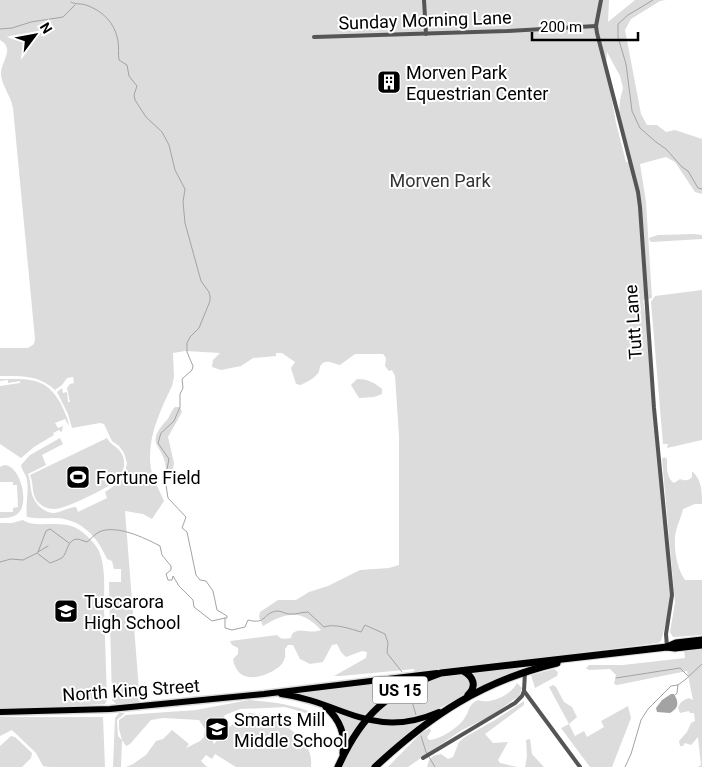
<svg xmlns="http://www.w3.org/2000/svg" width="702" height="767" font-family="Roboto,sans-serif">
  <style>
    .green { fill: #dcdcdc; fill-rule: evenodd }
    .water { fill: #a3a3a3 }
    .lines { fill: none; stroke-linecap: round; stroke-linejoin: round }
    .stream { stroke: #a3a3a3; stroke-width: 1 }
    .primary-casing { stroke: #dbdbdb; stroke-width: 9 }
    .trunk-casing { stroke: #dbdbdb; stroke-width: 9 }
    .minor { stroke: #555; stroke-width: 4 }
    .primary { stroke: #000; stroke-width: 6 }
    .trunk { stroke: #000; stroke-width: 7 }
    .labels { text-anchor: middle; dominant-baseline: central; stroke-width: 4; stroke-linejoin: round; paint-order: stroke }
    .shield { fill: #fff; stroke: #4c4c4c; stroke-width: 1 }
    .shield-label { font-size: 16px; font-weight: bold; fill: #000 }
    .street-label { font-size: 18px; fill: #000; stroke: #fff }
    .poi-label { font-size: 18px; fill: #000; stroke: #fff; text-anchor: start }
    .park-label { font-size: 18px; fill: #333; stroke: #fff }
  </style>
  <rect width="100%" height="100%" fill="#fff"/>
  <g class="green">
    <path d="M0 0H609L608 22 635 0H666L660 1 631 19 625 30 641 114 647 125H657L666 132 675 130 702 139V194L695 192 675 162 666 157 640 164 646 202 652 298 643 300 647 325 673 596 661 641 658 643 415 674 414 669 341 676H334L366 658 367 652 362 651 346 657 341 652 337 644 332 645 323 662 310 664 300 659 293 645H288L285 649C285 652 286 657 284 660 282 666 277 668 273 671 256 680 237 682 233 659L238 654V648L232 645 230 641 277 635C281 640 285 639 291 638L292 634C300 626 308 635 321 630 301 609 287 612 263 626L259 617 260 612 278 600H296L309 592 328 586 360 570 389 568 399 565V436L395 376 392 370 389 371 385 366 386 358 383 354H355L340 365C335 364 325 358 321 365 319 367 320 371 318 373 314 379 306 382 301 385L296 384 291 368 295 362 282 353H276V356L253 358 241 366 221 370 212 367 213 360 220 353 185 351 173 353 174 377 172 386C160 411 146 440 151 469 153 480 160 491 164 501L152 519 143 514 125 511 140 703 116 704 112 700 109 582H121V569H114L112 561 107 559C97 536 81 519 55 518 46 518 36 519 27 517 25 507 29 492 27 480 26 474 22 471 21 465L30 455 60 438 63 444 42 455 46 465 28 474C31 482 30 487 32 494 34 503 44 513 54 513 62 512 69 507 76 507L78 512 107 498 105 492 121 481 125 474 127 463 124 453 119 446 112 441 104 424 100 423 72 428 68 414 57 392 62 388 63 393 67 392 68 402H70L67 388 70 384 74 383 73 377 67 378 62 385 55 390C39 375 21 376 0 376V348H28L34 344 35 339 13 108C11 96 2 86 1 75 0 62 16 49 0 40ZM607 52 620 76 623 88 620 100 619 115 632 163 626 162 616 123 606 66Z"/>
    <polygon points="694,234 702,235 702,239 652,242 650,241 649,238 658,235"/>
    <polygon points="702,290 702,440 667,448 668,444 663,444 651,302 655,296"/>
    <path d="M0 379C28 379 46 376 61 404 64 411 68 418 69 426L65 419 55 423 58 428 63 426 62 431 61 432 59 430 53 433 54 435 34 447 21 458 0 444V386L20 383V381L8 383V380L0 381V384Z"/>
    <path d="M357 379C367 379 374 382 382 389V394L374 397 359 398 351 385Z"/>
    <path d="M175 407H180L182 412 168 437 174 463 173 469 170 471 166 470C166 445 142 446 167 420 170 416 171 411 175 407Z"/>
    <path d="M107 438C110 444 114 445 119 450 127 459 125 470 118 480 109 487 64 510 54 509 47 509 41 506 37 501 31 493 34 484 30 475Z"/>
    <path d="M664 457 667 459C667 467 666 478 674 483L680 479C685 481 689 481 692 477V472H693C702 481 702 492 702 504H695L683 509C681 518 676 527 675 537 674 550 677 569 685 580H702V635L676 637H673L670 632 675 603 662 459Z"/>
    <path d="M4 465C21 465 31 506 16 515 11 518 5 518 0 518V512H13V508L18 507 17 485H13V482H0V467Z"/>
    <path d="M23 520C35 529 61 519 78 529 86 534 95 543 99 551 106 568 104 590 104 608 105 639 106 669 107 700L105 704 0 710V523H12Z"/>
    <path d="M702 648V767H698L701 765 698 737 691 745 685 743 683 746H680L679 741 687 732 691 723 695 721 694 713H690L689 711 680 713 678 708C680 702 683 700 689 698L693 700 687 671 617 685 614 684 616 675 610 669 589 670 586 668 589 665H623L685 658 684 650Z"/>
    <polygon points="519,667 519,671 475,690 469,672"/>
    <polygon points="554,669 558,672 557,676 535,688 531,675"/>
    <polygon points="463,674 472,683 467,694 428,714 407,720 373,719 372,715 407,689 443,675"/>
    <polygon points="418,678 365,718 283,692"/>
    <path d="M517 683 522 688 519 696 491 716 462 730 408 767H388L421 733 430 728 431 731 427 737 429 740C439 740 458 728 464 719 470 711 468 704 478 700 490 705 511 695 517 683Z"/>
    <polygon points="553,685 556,687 564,702 572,707 577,717 569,724 575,736 584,731 587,737 604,727 601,721 628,706 631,718 612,767 590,767 561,728 569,724 549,687"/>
    <path d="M249 700C271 702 292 704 314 713L315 719 309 714 285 707 240 709 225 715 213 730 212 739 214 744C219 739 223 733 228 728 235 722 242 719 249 713 262 713 296 727 300 741 309 747 312 755 311 767H236L215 754 212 759 206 755 201 761 207 767H126L133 764 146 755 156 741 163 739 172 730 189 744 186 748 200 741 204 737 205 729 199 720 163 718 151 720 130 744 126 746 122 740 121 767H113L115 718 119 713H125L117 720 118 736 122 740 119 729V720L126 715 196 710Z"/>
    <path d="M524 701V705L485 734 493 743 508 742 498 760 500 763 517 767H427C429 758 432 755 441 754L448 759 453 757 459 742 465 737 495 720Z"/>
    <polygon points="333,710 363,720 346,748"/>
    <polygon points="0,717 103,717 105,767 49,767 43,766 36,753 12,730 0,736"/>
    <polygon points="425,720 404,736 372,767 342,767 357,736 368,722 391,726"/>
    <polygon points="11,736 15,737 32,753 31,758 22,767 0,767 0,746"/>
    <polygon points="530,739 532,754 544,767 523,767 525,767 527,756 526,740"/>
  </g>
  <path class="water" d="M671 694H674C679 702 679 708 670 713L657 712 656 708 662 700Z"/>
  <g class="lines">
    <g class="stream">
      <polyline points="653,0 628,15 618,24 618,37 626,64 632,111 640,128 656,142 666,149 682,167 688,171 698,188 702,189"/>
      <path d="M71 2C76 5 80 3 86 5 103 11 115 23 118 41 119 47 118 54 119 60L127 65 129 76 137 86 134 95 135 100 146 117 162 132 169 145 175 170 185 189 183 202 185 223 201 281 209 292 210 296V301L199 328 190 337 187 343V352L193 366 192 370 182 379 183 388 180 394V407L174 421 161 433 158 443 169 459 165 479 168 498 186 517 182 528 187 532 196 575 200 580 206 581 213 591 217 610 227 616V618H225"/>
      <polyline points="0,29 12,28 31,22 63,17 75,5"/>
      <polyline points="38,552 46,531 50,529 69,543"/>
      <polyline points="38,552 48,546"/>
      <path d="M0 562 11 559 23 560 37 553 50 563C53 562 58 560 62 558 68 552 67 539 78 539 81 540 84 541 87 542 91 539 95 534 99 532 116 524 145 538 160 546L162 555 171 566V570L166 574 168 580H172L173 576 179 586 193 600 194 607 212 621 225 618V628L232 630 245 627 248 620C267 625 262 613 277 611 281 611 284 613 288 614 295 615 301 612 308 612L324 627C334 623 351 629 361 632L365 625 385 634 388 643 387 653 402 672"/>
      <polyline points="616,678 680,668 688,676"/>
      <polyline points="409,691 416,715"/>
      <polyline points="675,695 677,693 678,685"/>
      <polyline points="421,736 426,752 435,767"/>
      <polyline points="625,767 631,754 641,720 648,709 671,686 678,685 686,679 702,664"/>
    </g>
    <g class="primary-casing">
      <g id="primary">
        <path d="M281 694C343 702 372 741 439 712"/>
        <polyline points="0,712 110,709 264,694 437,673"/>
      </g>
    </g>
    <g class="trunk-casing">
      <g id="trunk">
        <polyline points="667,647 675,648 702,645"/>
        <path d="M463 671C474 677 477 686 468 695"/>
        <path d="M326 707C340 720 346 734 343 753"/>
        <path d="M338 767C362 714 387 692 441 673L667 647 676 643 702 640"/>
        <path d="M375 767C431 715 482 681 557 663"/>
      </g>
    </g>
    <g class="minor">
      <polyline points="424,0 426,34"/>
      <polyline points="601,0 596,26 597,33 638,192 640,207 654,408 672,595 666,634 667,647"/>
      <polyline points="314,37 507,31 596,26"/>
      <polyline points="525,672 524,691 580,767"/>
      <polyline points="423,758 515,703 522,696 524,691"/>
    </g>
    <use href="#primary" class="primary"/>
    <use href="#trunk" class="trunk"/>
  </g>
  <defs>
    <g id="building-square" transform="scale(1.25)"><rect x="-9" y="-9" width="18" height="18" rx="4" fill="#000" stroke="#fff"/><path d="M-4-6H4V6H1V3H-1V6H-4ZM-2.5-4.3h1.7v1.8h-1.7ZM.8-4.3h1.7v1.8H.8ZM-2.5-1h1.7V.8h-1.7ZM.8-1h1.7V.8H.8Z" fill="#fff"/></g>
    <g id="stadium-square" transform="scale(1.25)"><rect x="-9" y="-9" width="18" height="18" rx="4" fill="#000" stroke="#fff"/><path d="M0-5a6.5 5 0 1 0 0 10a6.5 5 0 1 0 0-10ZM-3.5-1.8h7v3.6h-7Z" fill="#fff"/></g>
    <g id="school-square" transform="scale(1.25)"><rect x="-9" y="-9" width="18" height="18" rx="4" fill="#000" stroke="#fff"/><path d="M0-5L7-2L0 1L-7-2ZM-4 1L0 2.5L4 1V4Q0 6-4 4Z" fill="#fff"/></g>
  </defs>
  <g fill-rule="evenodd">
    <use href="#building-square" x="389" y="82"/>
    <use href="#stadium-square" x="78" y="477"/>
    <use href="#school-square" x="66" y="611"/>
    <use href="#school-square" x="217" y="729"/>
  </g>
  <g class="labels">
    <rect class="shield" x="372.5" y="676.5" width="55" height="27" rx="4"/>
    <g class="shield-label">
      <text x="400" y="690">US 15</text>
    </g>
    <g class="street-label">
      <text transform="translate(425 20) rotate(-2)">Sunday Morning Lane</text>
      <text transform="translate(633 322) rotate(-94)">Tutt Lane</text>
      <text transform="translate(131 690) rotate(-4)">North King Street</text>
    </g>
    <g class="poi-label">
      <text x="406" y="72">Morven Park<tspan x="406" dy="21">Equestrian Center</tspan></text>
      <text x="96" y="477">Fortune Field</text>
      <text x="84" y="601">Tuscarora<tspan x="84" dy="21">High School</tspan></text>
      <text x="234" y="719">Smarts Mill<tspan x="234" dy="21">Middle School</tspan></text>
    </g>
    <g class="park-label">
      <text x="440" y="180">Morven Park</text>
    </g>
  </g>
  <g transform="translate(35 35) rotate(58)" stroke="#ffffff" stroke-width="4" paint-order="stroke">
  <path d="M0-4L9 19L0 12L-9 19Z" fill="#000000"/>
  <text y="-8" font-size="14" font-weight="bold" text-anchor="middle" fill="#000000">N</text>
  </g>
  <path d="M532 32v8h106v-8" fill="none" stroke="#000000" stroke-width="2.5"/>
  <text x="540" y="32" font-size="15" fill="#000000" stroke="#ffffff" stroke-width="4" paint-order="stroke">200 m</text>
</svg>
